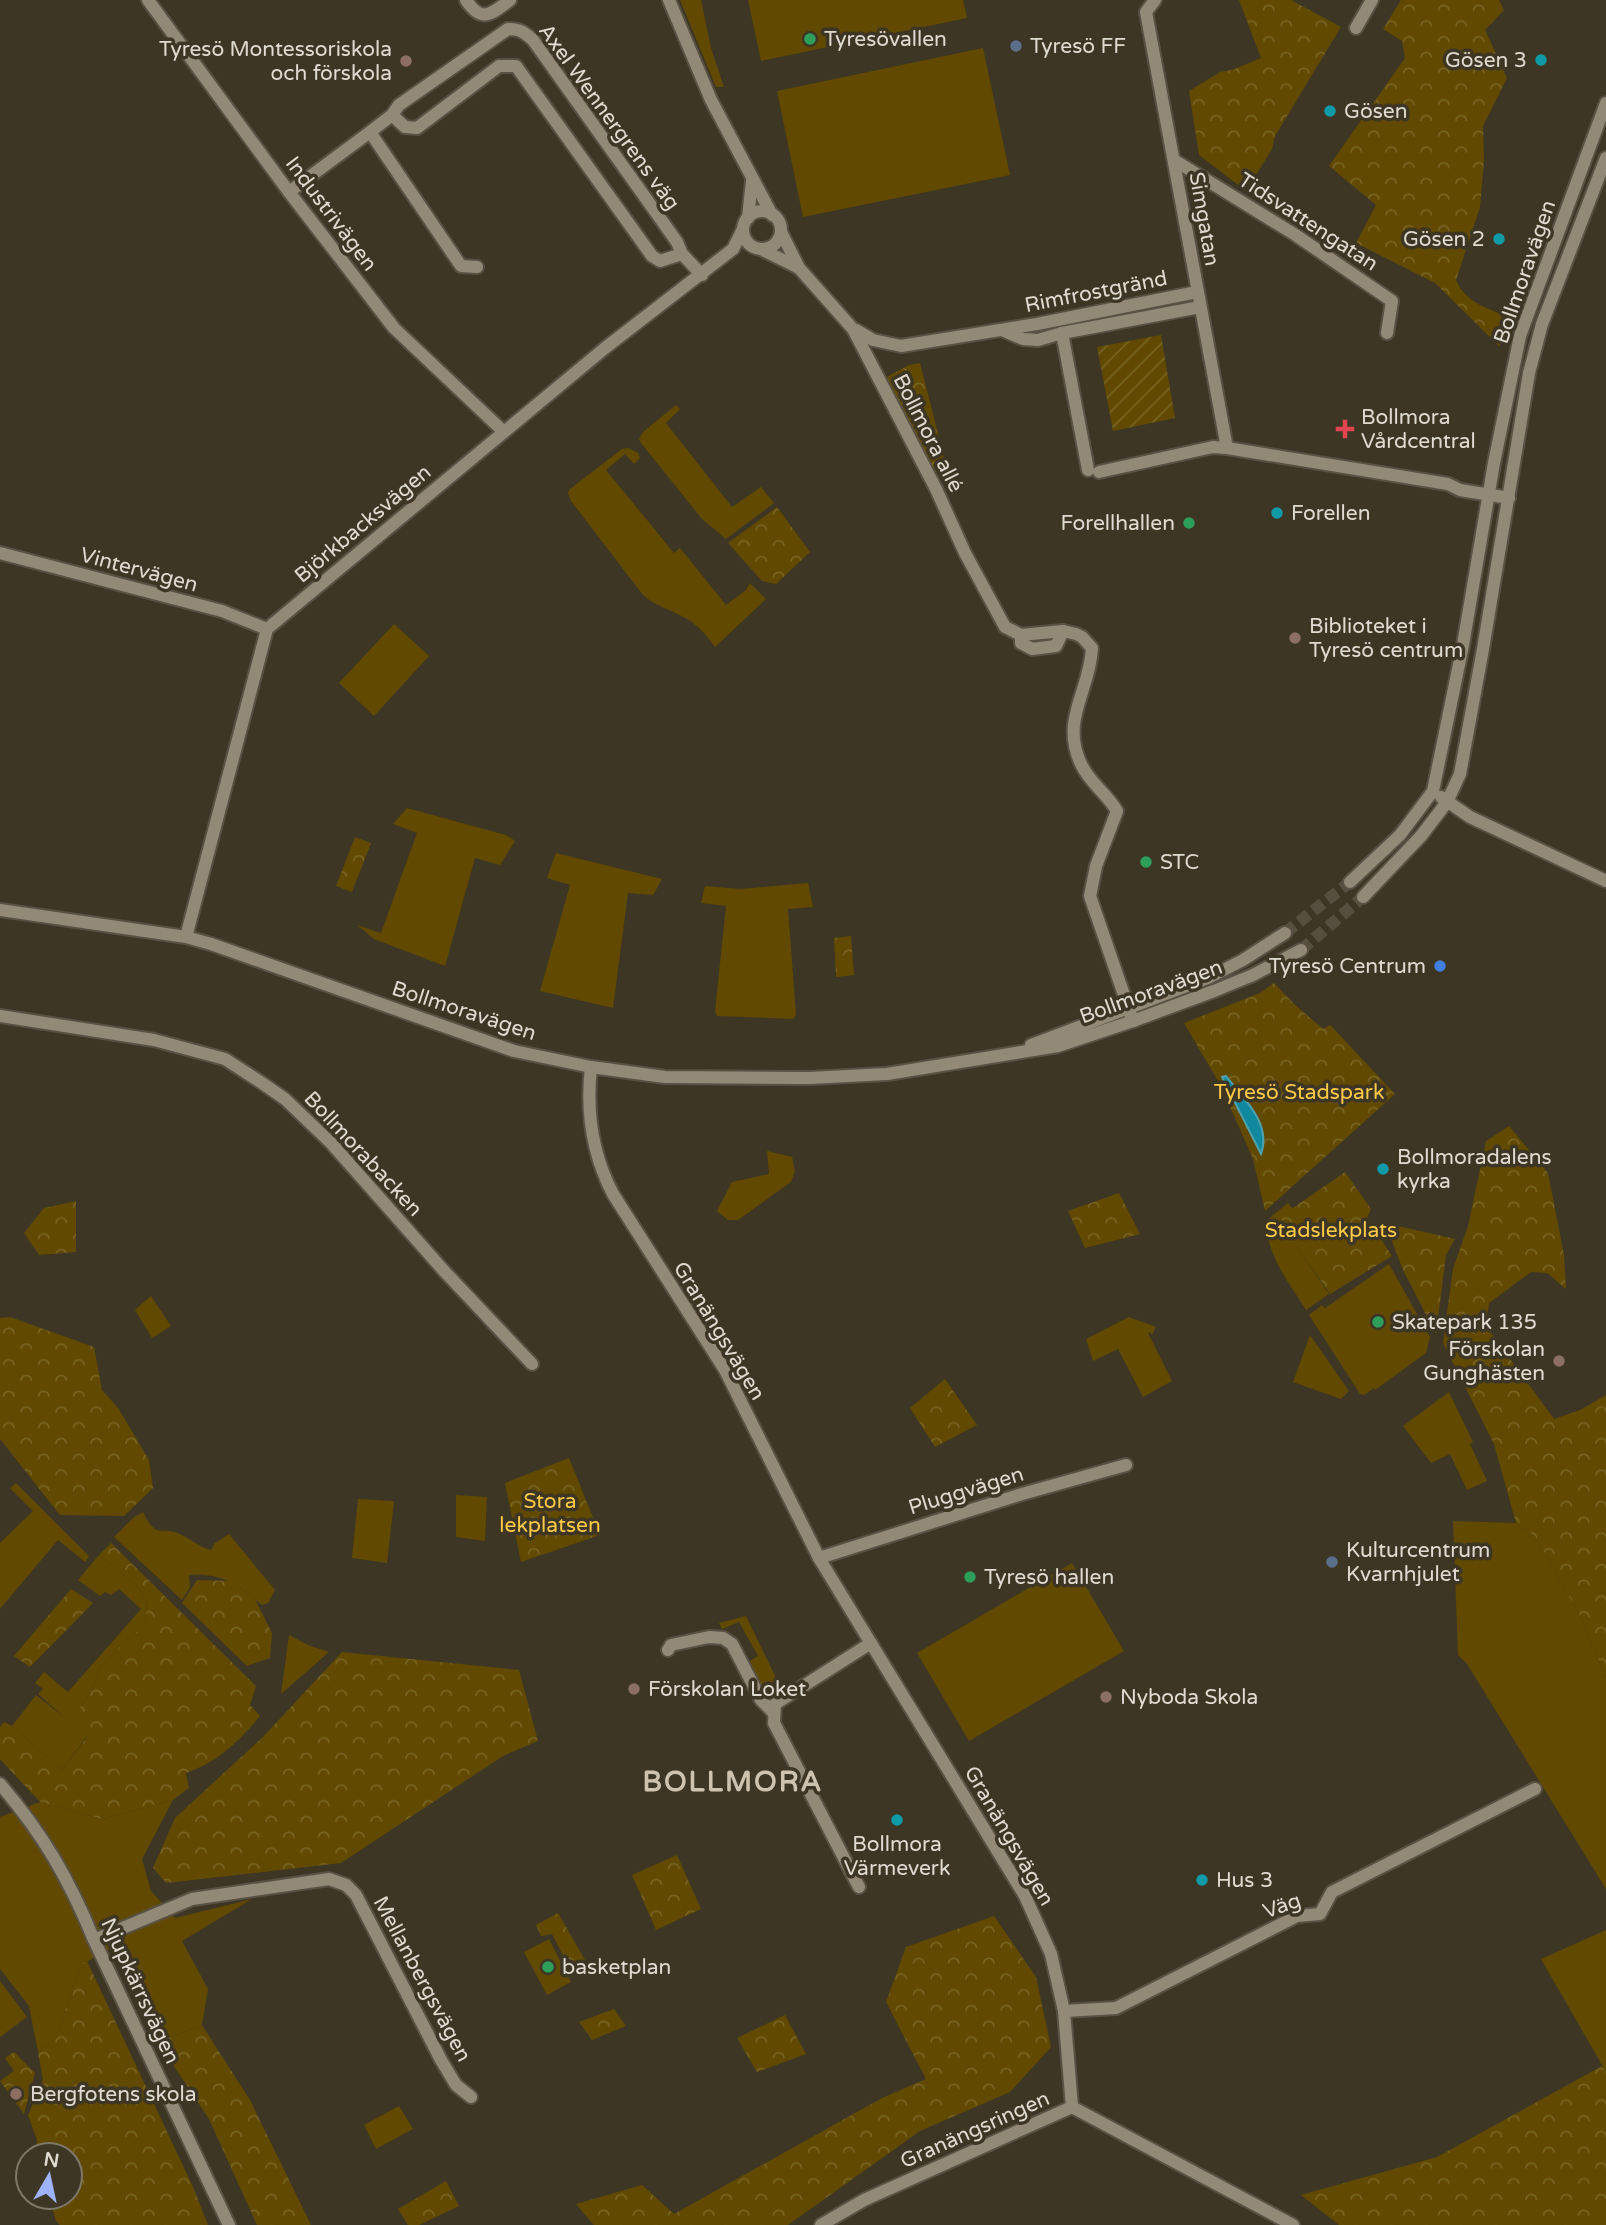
<svg xmlns="http://www.w3.org/2000/svg" width="1606" height="2225" font-family="'Varela Round',sans-serif">
  <style>
    .grass { fill: #614900 }
    .forest { fill: url(#forest-crowns) }
    .garden { fill: url(#garden-furrows) }
    .water { fill: #10889d; stroke: #4ea1ad; stroke-width: 2 }
    .lines { fill: none; stroke-linecap: round; stroke-linejoin: round }
    .minor-tunnel { stroke: #554f3f; stroke-width: 12; stroke-dasharray: 12 6; stroke-linecap: butt }
    .minor-casing { stroke: #595244; stroke-width: 16 }
    .minor { stroke: #928a77; stroke-width: 12 }
    .leisure-dot { fill: #2e9e5b; stroke: #3d3625; stroke-width: 2.5 }
    .service-dot { fill: #5c6f8a; stroke: #3d3625; stroke-width: 2.5 }
    .culture-dot { fill: #0f9aa8; stroke: #3d3625; stroke-width: 2.5 }
    .education-dot { fill: #8d6e63; stroke: #3d3625; stroke-width: 2.5 }
    .health-dot { fill: #e0444e; stroke: #3d3625; stroke-width: 2.5 }
    .shop-dot { fill: #3f7fe0; stroke: #3d3625; stroke-width: 2.5 }
    .labels { text-anchor: middle; dominant-baseline: central; stroke-width: 7; stroke-linejoin: round; paint-order: stroke }
    .poi-label { font-size: 21px; fill: #e0dbd1; stroke: #3d3625; text-anchor: start }
    .street-label { font-size: 21px; fill: #e0dbd1; stroke: #3d3625 }
    .park-label { font-size: 21px; fill: #feca47; stroke: #3d3625 }
    .district-label { font-size: 28px; font-weight: bold; letter-spacing: 2px; fill: #cdc3af; stroke: #3d3625 }
  </style>
  <defs>
    <pattern id="forest-crowns" width="20" height="18" patternUnits="userSpaceOnUse" patternTransform="scale(1.75)"><rect width="20" height="18" fill="#614900"/><path d="M2 6a3 3 0 1 1 6 0M12 15a3 3 0 1 1 6 0" fill="none" stroke="#776324"/></pattern>
    <pattern id="garden-furrows" width="10" height="10" patternUnits="userSpaceOnUse" patternTransform="scale(1.75)"><rect width="10" height="10" fill="#614900"/><path d="M-1 1l2-2M0 10L10 0M9 11l2-2" fill="none" stroke="#776324"/></pattern>
  </defs>
  <rect width="100%" height="100%" fill="#3d3625"/>
  <g class="grass">
    <polygon points="680,0 701,0 711,48 724,87 716,87"/>
    <polygon points="748,0 963,0 967,18 761,61"/>
    <polygon points="983,48 1010,175 803,217 777,91"/>
    <polygon points="676,405 680,409 666,423 732,507 761,487 774,503 726,539 702,519 641,443 639,439 643,432"/>
    <path d="M628 448 638 453 640 458 634 464 625 454 606 470 674 553 680 548 726 605 746 590 750 583 766 599 715 647C707 636 699 626 687 619 673 610 656 607 643 595L571 501 568 493 570 489 622 449Z"/>
    <polygon points="394,624 429,656 374,716 339,683"/>
    <polygon points="407,808 506,835 515,841 500,865 475,858 445,966 374,939 357,925 381,933 417,833 393,824"/>
    <polygon points="556,853 662,879 653,895 628,893 613,1008 540,991 570,885 547,878"/>
    <polygon points="808,883 813,907 788,909 796,1015 793,1019 717,1016 715,1011 726,906 701,903 705,886 740,889"/>
    <polygon points="767,1151 792,1157 795,1171 791,1182 738,1220 728,1220 717,1211 732,1182 769,1174"/>
    <path d="M1288 1203 1306 1226 1290 1237 1329 1294 1306 1310C1289 1282 1265 1254 1267 1220Z"/>
    <polygon points="1389,1264 1430,1337 1426,1353 1375,1390 1374,1388 1364,1395 1360,1394 1309,1315 1322,1305 1325,1308"/>
    <polygon points="151,1296 171,1326 152,1338 135,1310"/>
    <polygon points="1129,1317 1156,1327 1152,1335 1150,1332 1148,1333 1172,1381 1143,1397 1118,1349 1093,1361 1086,1339"/>
    <polygon points="1310,1335 1349,1391 1341,1399 1293,1382"/>
    <polygon points="1449,1392 1473,1442 1470,1444 1487,1481 1467,1490 1450,1454 1431,1463 1403,1426"/>
    <polygon points="16,1483 89,1556 85,1562 58,1540 0,1609 0,1543 33,1511 10,1488"/>
    <polygon points="456,1495 487,1497 485,1541 456,1537"/>
    <polygon points="358,1499 394,1501 387,1563 352,1558"/>
    <path d="M143 1512C157 1541 160 1525 180 1534 191 1539 199 1547 211 1550L215 1543 229 1534 275 1590 268 1603 262 1605C237 1585 224 1573 189 1575L190 1587 182 1600 114 1537 133 1518Z"/>
    <polygon points="1453,1521 1516,1523 1535,1536 1580,1616 1606,1677 1606,1889 1467,1664 1458,1655"/>
    <polygon points="99,1555 137,1586 147,1602 145,1625 125,1641 100,1668 92,1690 76,1713 87,1736 62,1770 12,1726 36,1695 65,1718 38,1694 43,1689 35,1683 44,1672 68,1692 141,1609 119,1589 111,1595 105,1592 100,1596 78,1580"/>
    <polygon points="1072,1563 1124,1651 969,1741 917,1653"/>
    <polygon points="746,1616 782,1690 766,1697 748,1662 758,1656 739,1622 722,1629 719,1623"/>
    <polygon points="289,1635 308,1645 329,1652 281,1694"/>
    <polygon points="173,1800 142,1859 151,1891 175,1918 252,1899 182,1941 208,1989 202,2025 158,2042 115,1947 80,1965 56,2038 38,2052 29,2006 0,1969 0,1817 40,1802 102,1819"/>
    <polygon points="1606,1930 1606,2072 1541,1959"/>
    <polygon points="549,1939 571,1982 547,1995 524,1952"/>
    <polygon points="0,1981 27,2017 0,2037"/>
    <polygon points="399,2106 413,2129 376,2149 364,2125"/>
  </g>
  <g class="forest">
    <polygon points="1239,0 1291,0 1341,27 1275,136 1272,149 1246,191 1199,155 1189,91 1220,72 1232,70 1261,58"/>
    <path d="M1401 0H1499L1504 10 1485 30 1507 78 1483 126 1484 160 1480 207 1456 280C1466 304 1490 309 1512 318L1499 346 1435 283 1356 243 1376 205 1329 166 1405 58 1402 41 1383 29Z"/>
    <polygon points="920,363 949,477 937,472 931,464 885,378 909,365"/>
    <polygon points="777,507 810,552 776,584 762,581 728,543"/>
    <polygon points="355,837 371,843 352,892 336,886"/>
    <polygon points="851,936 854,975 836,977 834,938"/>
    <polygon points="1274,983 1294,1004 1323,1029 1330,1025 1333,1028 1395,1094 1265,1211 1253,1159 1221,1086 1184,1023 1260,993"/>
    <polygon points="1509,1126 1548,1173 1564,1255 1566,1289 1547,1273 1531,1272 1489,1303 1486,1326 1554,1419 1580,1410 1606,1395 1606,1677 1580,1616 1535,1536 1516,1523 1494,1444 1443,1343 1453,1269 1468,1226 1486,1141"/>
    <polygon points="1345,1172 1371,1209 1367,1218 1392,1256 1330,1294 1277,1219"/>
    <polygon points="1119,1193 1140,1234 1085,1248 1068,1211"/>
    <polygon points="76,1201 76,1252 39,1255 24,1233 44,1208"/>
    <polygon points="1385,1223 1455,1239 1446,1255 1436,1334 1403,1270"/>
    <polygon points="10,1317 94,1347 102,1390 118,1408 149,1460 153,1488 124,1516 60,1515 0,1439 0,1318"/>
    <polygon points="945,1379 977,1425 935,1447 910,1408"/>
    <polygon points="569,1458 600,1535 521,1562 505,1483"/>
    <path d="M111 1543 256 1686 250 1705 260 1716C239 1741 218 1762 186 1773L189 1788 173 1800 102 1819 40 1802 0 1759V1727L4 1722 12 1726 62 1770 87 1737 76 1713 92 1690 100 1668 125 1641 145 1625 147 1602 137 1586 99 1555Z"/>
    <polygon points="197,1580 230,1581 255,1599 272,1633 270,1658 247,1666 182,1603"/>
    <polygon points="71,1589 93,1603 30,1667 14,1656"/>
    <polygon points="342,1652 519,1670 538,1741 503,1756 341,1863 166,1883 153,1868 175,1818 263,1737"/>
    <polygon points="677,1855 701,1909 656,1930 632,1875"/>
    <polygon points="558,1913 585,1960 569,1967 552,1934 541,1936 536,1925"/>
    <polygon points="994,1916 1036,1977 1051,2047 1010,2092 920,2131 788,2225 594,2225 576,2204 642,2185 674,2214 882,2098 926,2079 886,2002 906,1947"/>
    <polygon points="87,1961 193,2187 208,2225 60,2225 56,2221 49,2197 70,2197 70,2155 36,2155 37,2140 28,2115 43,2080 38,2052 56,2038 80,1965"/>
    <polygon points="614,2009 626,2026 592,2040 579,2022"/>
    <polygon points="785,2015 806,2054 757,2072 737,2038"/>
    <polygon points="202,2025 250,2100 311,2225 257,2225 209,2119 158,2042"/>
    <polygon points="14,2052 35,2073 24,2114 0,2081 14,2071 5,2058"/>
    <polygon points="1602,2066 1606,2072 1606,2225 1339,2225 1301,2195 1437,2157"/>
    <polygon points="446,2181 459,2206 419,2225 408,2225 398,2209"/>
  </g>
  <polygon class="garden" points="1161,335 1175,418 1113,431 1097,347"/>
  <path class="water" d="M1226 1076C1243 1098 1272 1123 1261 1154L1222 1077Z"/>
  <g class="lines">
    <g class="minor-tunnel">
      <polyline points="1285,933 1350,882"/>
      <polyline points="1301,950 1363,897"/>
    </g>
    <g class="minor-casing">
      <g id="minor">
        <polyline points="148,0 289,192 394,328 504,432"/>
        <path d="M466 0C482 24 491 14 510 0"/>
        <polyline points="669,0 711,100 772,215"/>
        <polyline points="1155,0 1146,12 1227,448"/>
        <polyline points="1356,28 1372,0"/>
        <polyline points="392,115 405,127 417,128 499,66 516,66 652,256 660,261 682,254"/>
        <polyline points="370,132 461,266 477,267"/>
        <polyline points="1174,160 1294,234 1392,301 1387,333"/>
        <path d="M289 192 370 132 392 115 399 105 508 29C520 29 524 32 533 40L677 242 682 254 702 275"/>
        <circle cx="762" cy="230" r="19"/>
        <polyline points="748,218 752,181"/>
        <path d="M781 232 799 268 853 329 936 489 965 553 1005 627 1021 635 1063 631 1076 634 1082 637 1092 648C1090 691 1060 720 1081 764 1089 782 1107 794 1117 811L1096 866 1090 896 1133 1021"/>
        <polyline points="761,249 799,268"/>
        <polyline points="856,330 873,340 901,346 1037,324 1197,292"/>
        <polyline points="1002,330 1023,339 1038,340 1062,333 1200,307"/>
        <polyline points="1062,333 1088,470"/>
        <polyline points="1099,472 1213,447 1227,448 1448,484 1460,490 1509,498"/>
        <polyline points="0,553 222,611 267,629"/>
        <polyline points="1021,635 1021,643 1032,649 1056,646 1063,631"/>
        <polyline points="1441,797 1470,817 1606,881"/>
        <polyline points="1350,882 1400,835 1433,791 1463,645 1494,463 1520,336 1606,103"/>
        <polyline points="1363,897 1421,836 1447,802 1460,774 1483,649 1529,373 1542,324 1606,158"/>
        <polyline points="0,910 186,937 211,944 514,1051 591,1067 665,1077 809,1078 887,1074 1058,1046 1133,1021 1214,991 1253,975 1301,950"/>
        <polyline points="186,937 267,629 605,348 733,249 743,229"/>
        <polyline points="0,1016 154,1040 225,1059 262,1083 285,1099 331,1143 445,1272 532,1364"/>
        <polyline points="1031,1045 1208,978 1243,960 1285,933"/>
        <path d="M591 1067C586 1111 592 1154 613 1194L725 1370 819 1558 1025 1896 1051 1954 1064 2011 1072 2107"/>
        <polyline points="819,1558 1022,1494 1126,1465"/>
        <polyline points="668,1650 671,1645 709,1637 723,1638 732,1644 761,1700 774,1713"/>
        <path d="M0 1784C43 1834 69 1879 94 1940L229 2225"/>
        <polyline points="859,1887 774,1723 775,1704 871,1643"/>
        <polyline points="94,1940 192,1899 329,1879 346,1885 356,1895 441,2060 456,2085 471,2097"/>
        <polyline points="1064,2011 1116,2008 1297,1916 1320,1914 1332,1892 1535,1789"/>
        <polyline points="1072,2107 1293,2225"/>
        <polyline points="821,2225 864,2200 1072,2107"/>
      </g>
    </g>
    <use href="#minor" class="minor"/>
  </g>
  <g class="leisure-dot">
    <circle cx="810" cy="39" r="7"/>
    <circle cx="1189" cy="523" r="7"/>
    <circle cx="1146" cy="862" r="7"/>
    <circle cx="1378" cy="1322" r="7"/>
    <circle cx="970" cy="1577" r="7"/>
    <circle cx="548" cy="1967" r="7"/>
  </g>
  <g class="service-dot">
    <circle cx="1016" cy="46" r="7"/>
    <circle cx="1332" cy="1562" r="7"/>
  </g>
  <g class="culture-dot">
    <circle cx="1541" cy="60" r="7"/>
    <circle cx="1330" cy="111" r="7"/>
    <circle cx="1499" cy="239" r="7"/>
    <circle cx="1277" cy="513" r="7"/>
    <circle cx="1383" cy="1169" r="7"/>
    <circle cx="897" cy="1820" r="7"/>
    <circle cx="1202" cy="1880" r="7"/>
  </g>
  <g class="education-dot">
    <circle cx="406" cy="61" r="7"/>
    <circle cx="1295" cy="638" r="7"/>
    <circle cx="1559" cy="1361" r="7"/>
    <circle cx="634" cy="1689" r="7"/>
    <circle cx="1106" cy="1697" r="7"/>
    <circle cx="16" cy="2094" r="7"/>
  </g>
  <path class="health-dot" d="M1341.5 418.5h7v7h7v7h-7v7h-7v-7h-7v-7h7z"/>
  <circle class="shop-dot" cx="1440" cy="966" r="7"/>
  <g class="labels">
    <g class="poi-label">
      <text x="824" y="39">Tyresövallen</text>
      <text x="1030" y="46">Tyresö FF</text>
      <text x="392" y="49" text-anchor="end">Tyresö Montessoriskola<tspan x="392" dy="24">och förskola</tspan></text>
      <text x="1527" y="60" text-anchor="end">Gösen 3</text>
      <text x="1344" y="111">Gösen</text>
      <text x="1485" y="239" text-anchor="end">Gösen 2</text>
      <text x="1361" y="417">Bollmora<tspan x="1361" dy="24">Vårdcentral</tspan></text>
      <text x="1291" y="513">Forellen</text>
      <text x="1175" y="523" text-anchor="end">Forellhallen</text>
      <text x="1309" y="626">Biblioteket i<tspan x="1309" dy="24">Tyresö centrum</tspan></text>
      <text x="1160" y="862">STC</text>
      <text x="1426" y="966" text-anchor="end">Tyresö Centrum</text>
      <text x="1397" y="1157">Bollmoradalens<tspan x="1397" dy="24">kyrka</tspan></text>
      <text x="1392" y="1322">Skatepark 135</text>
      <text x="1545" y="1349" text-anchor="end">Förskolan<tspan x="1545" dy="24">Gunghästen</tspan></text>
      <text x="1346" y="1550">Kulturcentrum<tspan x="1346" dy="24">Kvarnhjulet</tspan></text>
      <text x="984" y="1577">Tyresö hallen</text>
      <text x="648" y="1689">Förskolan Loket</text>
      <text x="1120" y="1697">Nyboda Skola</text>
      <text x="897" y="1844" text-anchor="middle">Bollmora<tspan x="897" dy="24">Värmeverk</tspan></text>
      <text x="1216" y="1880">Hus 3</text>
      <text x="562" y="1967">basketplan</text>
      <text x="30" y="2094">Bergfotens skola</text>
    </g>
    <g class="street-label">
      <text transform="translate(609 117) rotate(54)">Axel Wennergrens väg</text>
      <text transform="translate(331 214) rotate(53)">Industrivägen</text>
      <text transform="translate(1204 219) rotate(80)">Simgatan</text>
      <text transform="translate(1308 222) rotate(33)">Tidsvattengatan</text>
      <text transform="translate(1525 272) rotate(-71)">Bollmoravägen</text>
      <text transform="translate(1096 292) rotate(-11)">Rimfrostgränd</text>
      <text transform="translate(928 433) rotate(63)">Bollmora allé</text>
      <text transform="translate(363 524) rotate(-40)">Björkbacksvägen</text>
      <text transform="translate(139 570) rotate(15)">Vintervägen</text>
      <text transform="translate(1151 992) rotate(-20)">Bollmoravägen</text>
      <text transform="translate(464 1011) rotate(18)">Bollmoravägen</text>
      <text transform="translate(363 1154) rotate(47)">Bollmorabacken</text>
      <text transform="translate(719 1331) rotate(59)">Granängsvägen</text>
      <text transform="translate(966 1491) rotate(-17)">Pluggvägen</text>
      <text transform="translate(1009 1836) rotate(60)">Granängsvägen</text>
      <text transform="translate(1282 1906) rotate(-19)">Väg</text>
      <text transform="translate(422 1979) rotate(62)">Mellanbergsvägen</text>
      <text transform="translate(140 1991) rotate(65)">Njupkärrsvägen</text>
      <text transform="translate(975 2130) rotate(-24)">Granängsringen</text>
    </g>
    <g class="park-label">
      <text x="1299" y="1092">Tyresö Stadspark</text>
      <text x="1331" y="1230">Stadslekplats</text>
      <text x="550" y="1501">Stora<tspan x="550" dy="24">lekplatsen</tspan></text>
    </g>
    <g class="district-label">
      <text x="733" y="1782">BOLLMORA</text>
    </g>
  </g>
  <g transform="translate(49 2176) rotate(9)"><circle r="33" fill="#3d3625" stroke="#7e786a" stroke-width="2"/>
  <path d="M0-5L12 26L0 18L-12 26Z" fill="#9fb3fd"/>
  <text y="-10" font-size="19" font-weight="bold" text-anchor="middle" fill="#e0dbd1">N</text>
  </g>
</svg>
